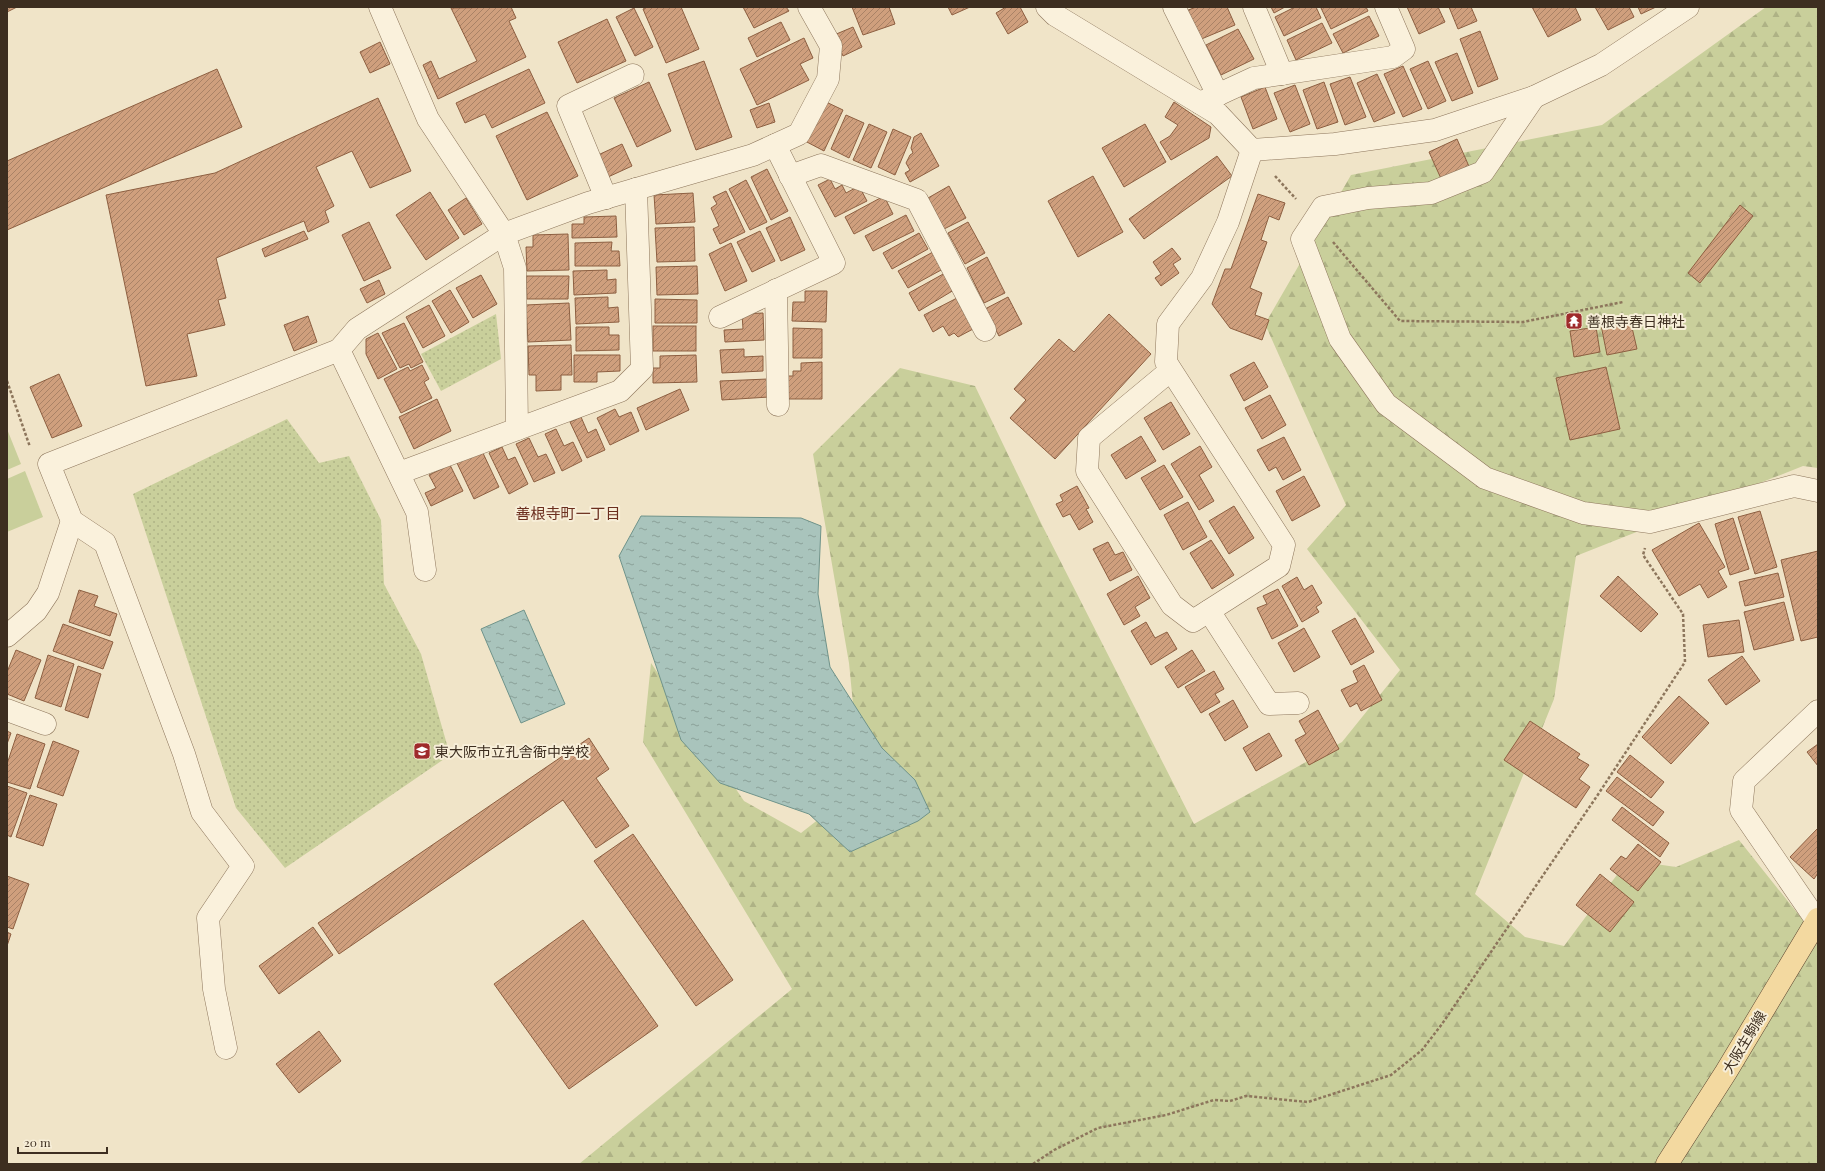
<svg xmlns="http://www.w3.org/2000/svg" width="1825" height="1171" font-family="'Playfair Display','Noto Sans JP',serif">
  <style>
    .grass { fill: #c9cf9b }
    .forest { fill: url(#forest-firs) }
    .park { fill: url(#park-dots) }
    .water { fill: url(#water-ripples); stroke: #6f938a }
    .building { fill: url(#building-hatch); stroke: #8d5f41 }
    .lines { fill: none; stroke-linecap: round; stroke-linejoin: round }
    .minor-casing { stroke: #8d765c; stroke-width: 23 }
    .major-casing { stroke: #5b4430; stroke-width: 23 }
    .path { stroke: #8d765c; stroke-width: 2.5; stroke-dasharray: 3 2; stroke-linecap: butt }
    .minor { stroke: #faf1dc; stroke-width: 22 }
    .major { stroke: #f3d9a0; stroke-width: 22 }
    .labels { text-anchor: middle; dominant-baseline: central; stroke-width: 4; stroke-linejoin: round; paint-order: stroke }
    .poi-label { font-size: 14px; fill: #3d2e20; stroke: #f7eed8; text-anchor: start }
    .street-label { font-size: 14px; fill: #3d2e20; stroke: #f7eed8 }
    .neighbourhood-label { font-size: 15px; fill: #6b2e1e; stroke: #f7eed8 }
  </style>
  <defs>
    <pattern id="forest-firs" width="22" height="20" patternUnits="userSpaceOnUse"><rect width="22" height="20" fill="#c9cf9b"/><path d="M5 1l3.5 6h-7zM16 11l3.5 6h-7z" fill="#aeb285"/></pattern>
    <pattern id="park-dots" width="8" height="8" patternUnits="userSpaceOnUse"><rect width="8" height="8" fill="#c9cf9b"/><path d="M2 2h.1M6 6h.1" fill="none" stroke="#aeb285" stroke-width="1.8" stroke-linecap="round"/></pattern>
    <pattern id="water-ripples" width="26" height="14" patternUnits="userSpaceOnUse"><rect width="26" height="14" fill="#a9c4bc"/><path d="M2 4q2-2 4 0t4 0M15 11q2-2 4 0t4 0" fill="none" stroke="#8ba098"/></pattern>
    <pattern id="building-hatch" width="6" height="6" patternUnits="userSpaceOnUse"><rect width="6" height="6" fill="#cf9f7d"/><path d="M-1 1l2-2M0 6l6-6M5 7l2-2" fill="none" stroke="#a98266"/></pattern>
  </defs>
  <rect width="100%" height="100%" fill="#f0e4c8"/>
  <g class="grass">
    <polygon points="7,429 21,464 7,470"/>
    <polygon points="25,471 43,517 7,532 7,479"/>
  </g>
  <polygon class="forest" points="1766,7 1818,7 1818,468 1803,466 1576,556 1554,699 1475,894 1525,937 1564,946 1628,860 1676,867 1739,840 1818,939 1818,1164 579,1164 792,989 643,742 651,663 744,801 801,833 861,786 849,663 813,454 900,368 975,386 1042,525 1194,824 1342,742 1400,670 1307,549 1346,505 1265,324 1351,175 1602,125"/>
  <g class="park">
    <polygon points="496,314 501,359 441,391 421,354"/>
    <polygon points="287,419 319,463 349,456 381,520 384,584 421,654 450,755 285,868 236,808 133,494"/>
  </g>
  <g class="water">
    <polygon points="641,516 801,518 821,526 818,594 830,667 882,748 915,780 930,812 918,821 850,852 809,814 720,783 681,740 619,556"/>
    <polygon points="524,610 565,704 521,723 481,629"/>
  </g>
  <g class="building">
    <polygon points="7,7 17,7 7,12"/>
    <polygon points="511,7 516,18 509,21 526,57 438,99 423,65 431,61 439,79 477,61 451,8"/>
    <polygon points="647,7 681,7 699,49 666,63 643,9"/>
    <polygon points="743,7 786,7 789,11 754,28"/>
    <polygon points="852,7 889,7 895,24 863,35"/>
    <polygon points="948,7 970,7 952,15"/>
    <polygon points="1006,7 1020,7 1028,22 1008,34 996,13"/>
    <polygon points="1196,7 1227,7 1235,25 1199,40 1186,11"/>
    <polygon points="1271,7 1285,7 1274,13"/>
    <polygon points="1295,7 1316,7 1321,18 1284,36 1275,17"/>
    <polygon points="1324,7 1366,7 1368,11 1331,29 1321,8"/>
    <polygon points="1407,7 1438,7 1445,22 1419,34"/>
    <polygon points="1449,7 1471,7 1477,21 1458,29"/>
    <polygon points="1532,7 1575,7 1581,20 1548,37"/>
    <polygon points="1595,7 1629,7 1634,17 1608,30"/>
    <polygon points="1638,7 1656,7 1641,14"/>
    <polygon points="634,8 653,47 635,56 616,17"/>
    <polygon points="1369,16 1379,36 1343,53 1333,34"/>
    <polygon points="607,19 626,61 577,83 558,42"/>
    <polygon points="781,22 790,40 757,57 748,38"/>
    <polygon points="1322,23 1332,43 1296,60 1287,40"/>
    <polygon points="853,27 862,47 843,56 834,35"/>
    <polygon points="1238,29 1254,59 1221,75 1206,45"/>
    <polygon points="1480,31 1498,79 1478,87 1460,39"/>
    <polygon points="804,38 813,58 800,64 809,80 757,105 740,69"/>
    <polygon points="380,42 390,64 370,73 360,52"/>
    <polygon points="1457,53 1473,93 1452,101 1435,62"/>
    <polygon points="704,61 732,137 696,150 668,74"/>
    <polygon points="1428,61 1446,101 1428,109 1410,69"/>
    <polygon points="1403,66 1422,109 1403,117 1384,74"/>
    <polygon points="217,69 242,127 7,230 7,161"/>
    <polygon points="529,69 545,103 492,128 485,114 465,123 456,103"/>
    <polygon points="1377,74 1395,113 1374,122 1357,83"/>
    <polygon points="1350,77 1366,117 1345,125 1330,84"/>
    <polygon points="649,82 671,131 637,147 614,98"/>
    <polygon points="1324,82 1338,122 1317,129 1303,90"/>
    <polygon points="1295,85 1310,124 1290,132 1274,93"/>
    <polygon points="1265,87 1277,119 1253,129 1241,97"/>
    <polygon points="378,98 411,171 370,188 352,151 316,167 334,206 325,211 329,222 308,232 304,221 216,258 226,298 218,300 225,325 187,334 197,376 146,386 106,195 215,173"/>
    <polygon points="824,101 843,110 824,151 805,141"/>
    <polygon points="1174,102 1211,127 1209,138 1171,160 1160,142 1170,136 1178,125 1165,117"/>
    <polygon points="769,103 775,122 757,128 750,110"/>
    <polygon points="547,112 578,176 527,200 496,136"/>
    <polygon points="846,115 864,123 849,158 831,149"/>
    <polygon points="869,124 887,132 871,168 853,160"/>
    <polygon points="1145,124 1166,162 1124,187 1102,148"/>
    <polygon points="893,129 911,137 895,175 878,167"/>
    <polygon points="921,133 939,166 910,182 905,173 910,170 906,163 910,155 913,153 911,148 914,137"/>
    <polygon points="1457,139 1471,171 1443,183 1429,152"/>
    <polygon points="622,144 632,166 608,177 598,155"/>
    <polygon points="1217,156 1232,176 1144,239 1129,219"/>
    <polygon points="767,169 788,211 771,220 751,177"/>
    <polygon points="1093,176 1123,232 1078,257 1048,201"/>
    <polygon points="830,179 835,189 842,185 846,193 859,186 867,201 835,217 818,185"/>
    <polygon points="746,180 767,222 750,230 729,189"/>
    <polygon points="949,186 966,218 944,229 928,198"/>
    <polygon points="726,191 745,232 720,244 713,229 719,226 711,208 717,204 713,197"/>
    <polygon points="430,192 459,238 426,260 396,215"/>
    <polygon points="693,193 695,222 656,224 654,195"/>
    <polygon points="1258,194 1285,203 1279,220 1269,216 1261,240 1267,242 1250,288 1262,293 1255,315 1269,320 1262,340 1230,328 1212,304 1225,269 1231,269"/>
    <polygon points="884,196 893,214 854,234 845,217"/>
    <polygon points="466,198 482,224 464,235 448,210"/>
    <polygon points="1740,205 1753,216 1700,283 1688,273"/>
    <polygon points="906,215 914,231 873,251 865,236"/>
    <polygon points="616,216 617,237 572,238 572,224 584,224 584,217"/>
    <polygon points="790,217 805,250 781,261 766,228"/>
    <polygon points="369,222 391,268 364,281 342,235"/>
    <polygon points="968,222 985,253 965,264 948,233"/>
    <polygon points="694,227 695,261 657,262 655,228"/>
    <polygon points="304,231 308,239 265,257 262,249"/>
    <polygon points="760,231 775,261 752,272 737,242"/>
    <polygon points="919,233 928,249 892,269 883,253"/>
    <polygon points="568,234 569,270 527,271 526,247 533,247 533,235"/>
    <polygon points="612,242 611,251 619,251 620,266 575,266 575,243"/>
    <polygon points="731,243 747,281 725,291 709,254"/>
    <polygon points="1172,248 1181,259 1173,264 1179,273 1161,286 1155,278 1161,274 1153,262"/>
    <polygon points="933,252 943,269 908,288 898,271"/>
    <polygon points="987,257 1005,293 984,303 967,268"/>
    <polygon points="697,266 698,294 657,295 656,267"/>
    <polygon points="607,270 607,280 616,279 616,293 574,295 573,271"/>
    <polygon points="945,273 954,290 919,311 909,293"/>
    <polygon points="481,275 497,304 473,318 456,288"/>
    <polygon points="526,276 569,276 568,299 527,299"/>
    <polygon points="379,280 385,294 367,303 360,289"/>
    <polygon points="450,290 469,322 451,333 432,301"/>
    <polygon points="805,291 827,291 826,322 792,321 793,302 805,302"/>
    <polygon points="608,297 608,308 618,307 619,322 576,324 575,298"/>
    <polygon points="959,297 975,328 958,337 954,333 949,336 943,326 933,332 924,315"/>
    <polygon points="1008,297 1022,324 999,336 985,309"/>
    <polygon points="655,299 697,300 697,323 655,323"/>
    <polygon points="569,303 571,340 528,342 526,305"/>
    <polygon points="429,305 445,336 423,348 406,317"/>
    <polygon points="763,313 764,340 725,342 724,330 743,329 742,314"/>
    <polygon points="1109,314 1151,354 1055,459 1010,418 1026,400 1014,389 1059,339 1074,352"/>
    <polygon points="308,316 317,342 294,351 284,325"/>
    <polygon points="1630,319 1637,349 1607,355 1601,325"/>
    <polygon points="404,323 423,362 411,368 409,364 400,368 382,333"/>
    <rect x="653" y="326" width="43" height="25"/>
    <polygon points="576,327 609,327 609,335 619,335 619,350 576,351"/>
    <polygon points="1596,327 1600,352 1574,357 1570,331"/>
    <polygon points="793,328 822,329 822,358 793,358"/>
    <polygon points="378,333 397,369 378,379 366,354 366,339"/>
    <polygon points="571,345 572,375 561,375 561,390 536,391 536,375 529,375 528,346"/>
    <polygon points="744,349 744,357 763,356 763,371 722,373 720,350"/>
    <polygon points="574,355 620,355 620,371 597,372 597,382 574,382"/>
    <polygon points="696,355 697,382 653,383 653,368 660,368 660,356"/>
    <polygon points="822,362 822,399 783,399 783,376 793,376 793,371 801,371 801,363"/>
    <polygon points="1254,362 1268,387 1244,401 1230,375"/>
    <polygon points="422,365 429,379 424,382 432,398 401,413 384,379 408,367 410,371"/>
    <polygon points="1606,367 1620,429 1570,440 1556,378"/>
    <polygon points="59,374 82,426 52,438 30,387"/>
    <polygon points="768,379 769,397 722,400 720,381"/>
    <polygon points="680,389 689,410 646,430 637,408"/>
    <polygon points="1270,395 1286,425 1262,439 1245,408"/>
    <polygon points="437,399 451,431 414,449 399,417"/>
    <polygon points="1171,402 1190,434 1163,450 1144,418"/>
    <polygon points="615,409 619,417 631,412 639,431 610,445 597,418"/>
    <polygon points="581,417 588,433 596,429 605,450 587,458 570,422"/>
    <polygon points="556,429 564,446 573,442 582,461 562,471 545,434"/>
    <polygon points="1141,436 1156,461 1126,479 1111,455"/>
    <polygon points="1284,437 1301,470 1283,480 1276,467 1269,471 1257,450"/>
    <polygon points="529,438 538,457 546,454 555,473 534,482 516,444"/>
    <polygon points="1200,446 1212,467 1199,475 1214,501 1199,510 1171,464"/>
    <polygon points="502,447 508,460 515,457 528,484 509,494 489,453"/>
    <polygon points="482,451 499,487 474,499 457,463"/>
    <polygon points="450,465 463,491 431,506 425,493 436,488 429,475"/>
    <polygon points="1164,465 1183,497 1160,510 1141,478"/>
    <polygon points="1304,476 1320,506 1292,521 1276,491"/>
    <polygon points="1077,486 1089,508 1086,509 1093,522 1079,530 1070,514 1063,517 1056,504 1063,501 1060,495"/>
    <polygon points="1188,502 1207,537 1183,550 1164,515"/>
    <polygon points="1234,506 1254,538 1229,554 1209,521"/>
    <polygon points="1760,511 1777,567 1755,574 1738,517"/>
    <polygon points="1733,518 1749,569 1730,575 1715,524"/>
    <polygon points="1699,523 1725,567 1718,571 1727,587 1708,598 1700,584 1679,596 1652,550"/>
    <polygon points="1211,540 1234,575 1212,589 1190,553"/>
    <polygon points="1108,542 1115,555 1123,552 1132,570 1110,581 1093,549"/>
    <polygon points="1818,551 1818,637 1801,641 1781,560"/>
    <polygon points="1778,573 1784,597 1745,606 1739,582"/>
    <polygon points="1138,576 1150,598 1135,607 1140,616 1124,625 1107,594"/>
    <polygon points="1618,576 1658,614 1641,632 1600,596"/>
    <polygon points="1297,577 1304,590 1312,585 1322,603 1316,607 1319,612 1302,622 1282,586"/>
    <polygon points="1278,589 1298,626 1272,639 1257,608 1267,604 1263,596"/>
    <polygon points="79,590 98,596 94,606 117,614 110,636 69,622"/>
    <polygon points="1784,602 1794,640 1754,650 1744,612"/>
    <polygon points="1355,618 1374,652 1351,665 1332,631"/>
    <polygon points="1739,620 1744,652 1708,657 1703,625"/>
    <polygon points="1146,622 1155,638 1167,632 1177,649 1151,665 1131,631"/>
    <polygon points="63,624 113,642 103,669 53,651"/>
    <polygon points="1304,628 1320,657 1294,672 1278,643"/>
    <polygon points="16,650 41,660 24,701 7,694 7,672"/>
    <polygon points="1192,650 1205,671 1178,688 1165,667"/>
    <polygon points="48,655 74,664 61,707 35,698"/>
    <polygon points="1742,656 1760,681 1726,705 1708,680"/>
    <polygon points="1364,665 1382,700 1361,711 1357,703 1350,707 1341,690 1358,682 1353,671"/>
    <polygon points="78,666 101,674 88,718 65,710"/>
    <polygon points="1214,671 1224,689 1215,694 1220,702 1201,713 1185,687"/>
    <polygon points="1679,696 1709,723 1671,764 1642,737"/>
    <polygon points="1233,700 1248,727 1225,741 1209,714"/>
    <polygon points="1318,710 1339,749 1309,765 1295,740 1306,734 1299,721"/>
    <polygon points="1530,721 1580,754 1577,758 1589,765 1579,779 1590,787 1576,808 1504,760"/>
    <polygon points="7,731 11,733 7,744"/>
    <polygon points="1269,733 1282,756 1256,771 1243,748"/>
    <polygon points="17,734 45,744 30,789 7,782 7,764"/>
    <polygon points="589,738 609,769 596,778 629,826 596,848 563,800 339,954 318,923"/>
    <polygon points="53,741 79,751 63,796 37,787"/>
    <polygon points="1818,744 1818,766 1807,752"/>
    <polygon points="1630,755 1664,782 1651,798 1617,772"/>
    <polygon points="1617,777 1664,812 1653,826 1606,791"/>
    <polygon points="7,786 27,793 11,837 7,835"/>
    <polygon points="30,795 57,804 43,846 16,837"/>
    <polygon points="1622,807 1669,843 1660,857 1612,820"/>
    <polygon points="1818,828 1818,873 1814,879 1790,857"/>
    <polygon points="633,834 733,980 696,1006 594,861"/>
    <polygon points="1638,844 1661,862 1638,891 1610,869 1621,856 1626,859"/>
    <polygon points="1600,874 1634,902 1610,932 1576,905"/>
    <polygon points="7,876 29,884 13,929 7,927"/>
    <polygon points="583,920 658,1026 569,1089 494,984"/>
    <polygon points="313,927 333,955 279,994 259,966"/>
    <polygon points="7,932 11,934 7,946"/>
    <polygon points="319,1031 341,1061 299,1093 276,1064"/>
  </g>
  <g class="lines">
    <g class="minor-casing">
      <g id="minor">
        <polyline points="1047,7 1055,15 1218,114 1252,150"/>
        <polyline points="1174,7 1218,95"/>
        <polyline points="1254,7 1282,74"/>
        <polyline points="1534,97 1483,172 1431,193 1368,198 1323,207 1302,239 1340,339 1386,404 1485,478 1583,513 1650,522 1794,486 1818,491"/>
        <polyline points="1200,103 1254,78 1393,57 1404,49 1386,7"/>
        <polyline points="1252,150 1335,144 1435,130 1534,97 1601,65 1688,7"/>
        <polyline points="790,176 821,165 917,200 985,330"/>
        <polyline points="606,198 568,106 633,75"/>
        <polyline points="776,290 778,405"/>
        <polyline points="720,317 834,263 775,145"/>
        <polyline points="339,350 357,329 504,234 428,119 380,7"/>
        <polyline points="1171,370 1089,438 1087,471 1172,605 1193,621 1279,566 1284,545 1171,370 1166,362 1168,324 1202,278 1228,222 1252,150"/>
        <polyline points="517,429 515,268 504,234 588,203 753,155 799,134 828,79 831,46 809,7"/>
        <polyline points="399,473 620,391 642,369 636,189"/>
        <polyline points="1209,611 1269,704 1298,703"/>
        <polyline points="7,636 36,611 48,593 72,521"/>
        <polyline points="7,710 45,724"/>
        <polyline points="1817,921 1741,810 1744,781 1818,711"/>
        <polyline points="226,1048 214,989 208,918 243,866 202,812 184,754 105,543 72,521 49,464 339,350 417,512 425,570"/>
      </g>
    </g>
    <g class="major-casing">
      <polyline id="major" points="1667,1164 1726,1072 1818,919"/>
    </g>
    <g class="path">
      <polyline points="1275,176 1296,199"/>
      <polyline points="1333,242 1400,321 1523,322 1623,302"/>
      <polyline points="7,381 30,447"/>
      <polyline points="1033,1164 1054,1150 1098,1128 1166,1115 1214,1100 1230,1101 1246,1096 1308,1102 1391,1075 1422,1050 1442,1024 1599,793 1685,662 1683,614 1643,555 1645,548"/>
    </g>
    <use href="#minor" class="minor"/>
    <use href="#major" class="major"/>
  </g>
  <defs>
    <g id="temple-square" transform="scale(0.9)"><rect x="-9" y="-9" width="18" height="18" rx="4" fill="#9e2a2b" stroke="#f7eed8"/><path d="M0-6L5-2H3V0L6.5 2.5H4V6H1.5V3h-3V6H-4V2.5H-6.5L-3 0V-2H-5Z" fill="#fff"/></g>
    <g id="school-square" transform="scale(0.9)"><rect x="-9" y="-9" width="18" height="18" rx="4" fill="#9e2a2b" stroke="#f7eed8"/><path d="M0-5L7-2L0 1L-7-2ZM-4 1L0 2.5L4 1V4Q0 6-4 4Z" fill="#fff"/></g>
  </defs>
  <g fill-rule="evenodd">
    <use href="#temple-square" x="1574" y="321"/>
    <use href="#school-square" x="422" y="751"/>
  </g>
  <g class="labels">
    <g class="poi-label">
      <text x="1587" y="321">善根寺春日神社</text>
      <text x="435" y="751">東大阪市立孔舎衙中学校</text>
    </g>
    <g class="street-label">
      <text transform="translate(1744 1042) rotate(-59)">大阪生駒線</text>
    </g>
    <g class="neighbourhood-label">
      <text x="568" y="513">善根寺町一丁目</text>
    </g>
  </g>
  <rect width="1825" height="1171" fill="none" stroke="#3d2e20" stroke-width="16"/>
  <path d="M18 1147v6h89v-6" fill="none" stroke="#3d2e20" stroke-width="2"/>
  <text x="24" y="1147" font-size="12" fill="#3d2e20" stroke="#f7eed8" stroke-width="3" paint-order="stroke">20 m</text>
</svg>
